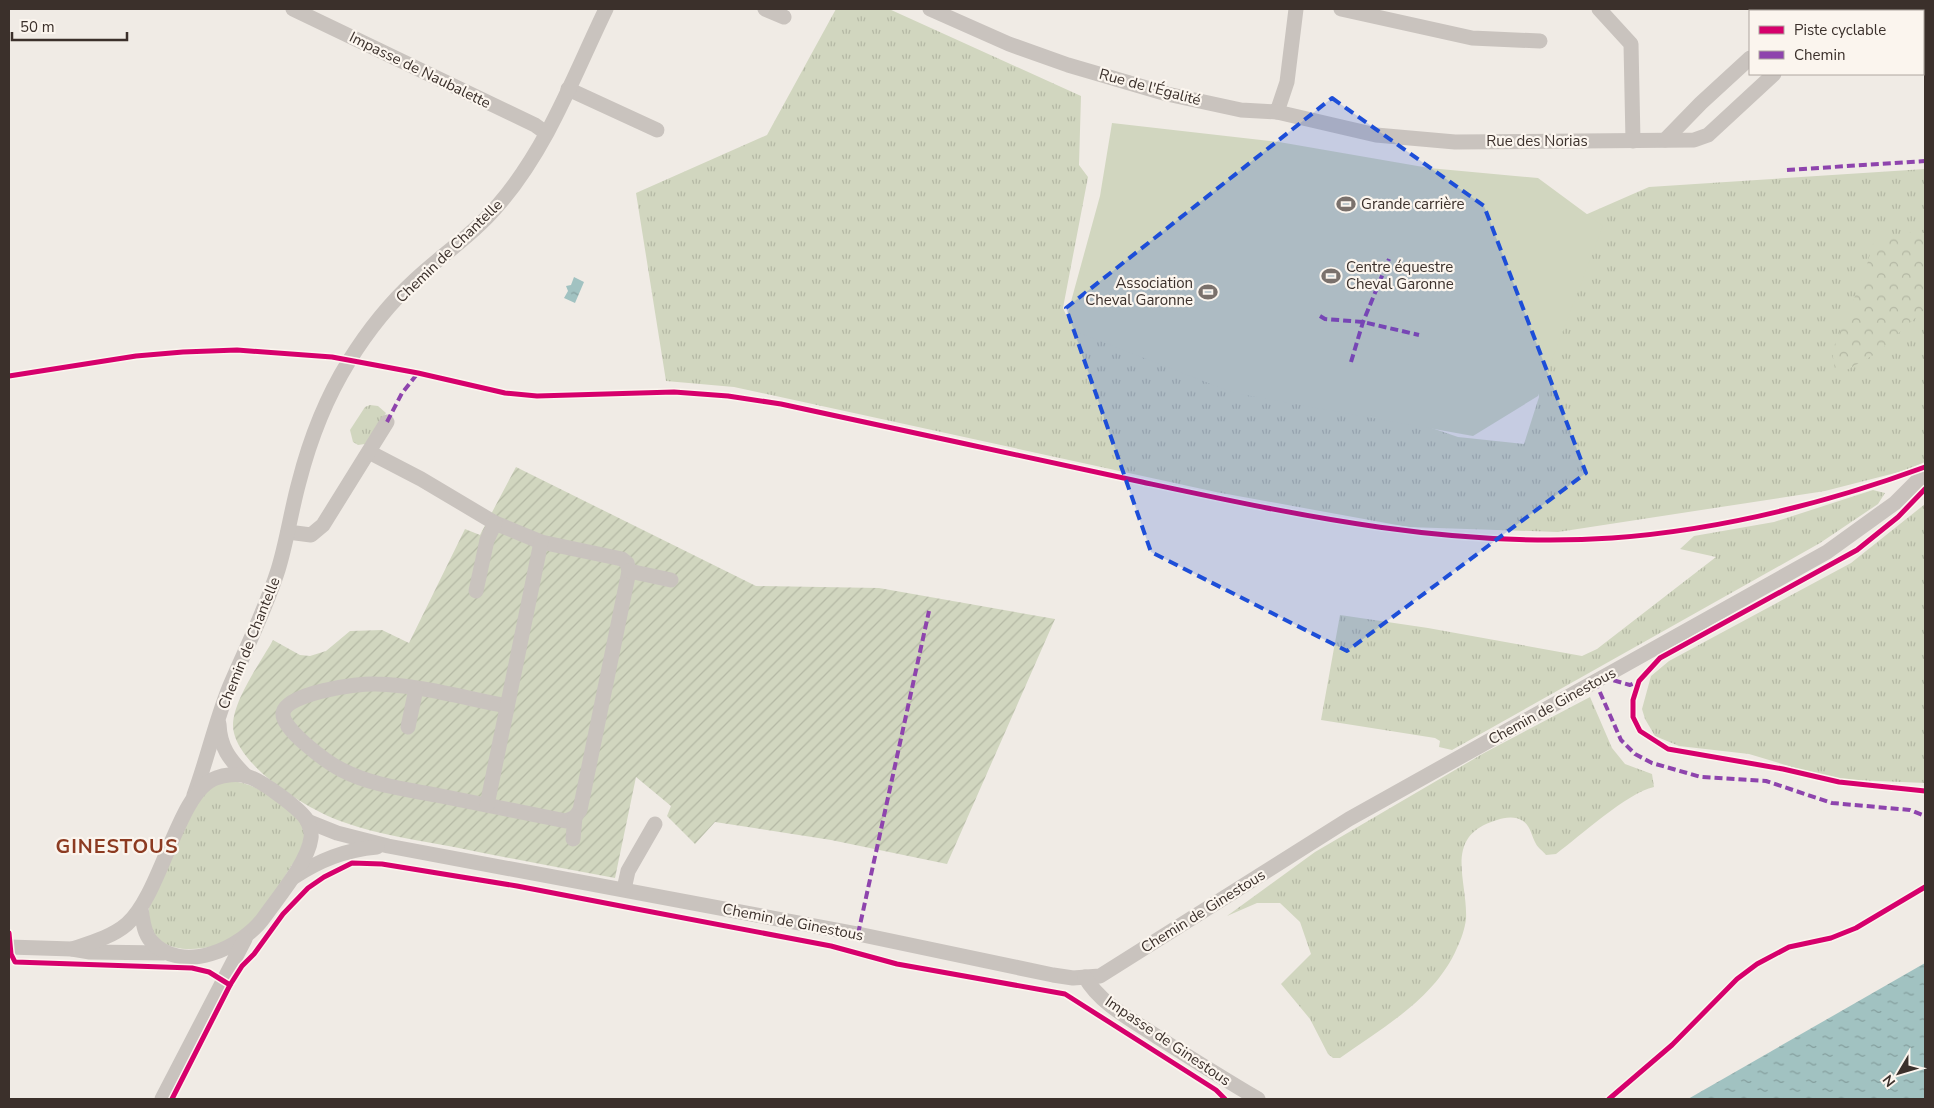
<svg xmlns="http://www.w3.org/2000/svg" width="1934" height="1108" font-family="'Nunito Sans',sans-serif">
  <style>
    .grass { fill: url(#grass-tufts) }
    .forest { fill: url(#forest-crowns) }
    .garden { fill: url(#garden-furrows) }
    .pitch { fill: #d1d6bf }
    .water { fill: url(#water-ripples) }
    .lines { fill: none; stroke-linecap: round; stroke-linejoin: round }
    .minor { stroke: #c9c3be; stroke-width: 15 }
    .quiet { stroke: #8e44ad; stroke-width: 4; stroke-dasharray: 8 4; stroke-linecap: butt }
    .cycleway-casing { stroke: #fbf5ee; stroke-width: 8 }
    .cycleway { stroke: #d6006c; stroke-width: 5 }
    .marked { fill: #1d4ed8; fill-opacity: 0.2; stroke: #1d4ed8; stroke-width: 4; stroke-dasharray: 10 6; stroke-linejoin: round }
    .labels { text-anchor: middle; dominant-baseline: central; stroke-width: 4.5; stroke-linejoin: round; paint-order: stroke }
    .street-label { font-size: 15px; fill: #3b302b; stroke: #fbf5ee }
    .poi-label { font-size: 15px; fill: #3b302b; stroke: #fbf5ee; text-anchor: start }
    .district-label { font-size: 20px; font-weight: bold; letter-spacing: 1px; fill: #8c3b22; stroke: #fbf5ee }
  </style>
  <defs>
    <pattern id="grass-tufts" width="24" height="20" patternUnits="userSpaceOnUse" patternTransform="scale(1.25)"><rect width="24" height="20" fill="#d1d6bf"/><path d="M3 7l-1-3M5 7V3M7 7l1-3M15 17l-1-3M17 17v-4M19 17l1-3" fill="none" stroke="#b4b8a4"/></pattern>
    <pattern id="forest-crowns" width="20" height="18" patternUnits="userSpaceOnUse" patternTransform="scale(1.25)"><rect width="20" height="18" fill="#d1d6bf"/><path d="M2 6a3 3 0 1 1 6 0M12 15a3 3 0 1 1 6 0" fill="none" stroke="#b4b8a4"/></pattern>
    <pattern id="garden-furrows" width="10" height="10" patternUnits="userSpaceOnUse" patternTransform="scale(1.25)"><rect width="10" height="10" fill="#d1d6bf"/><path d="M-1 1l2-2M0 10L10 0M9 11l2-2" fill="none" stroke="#b4b8a4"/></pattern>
    <pattern id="water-ripples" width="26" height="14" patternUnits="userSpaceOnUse" patternTransform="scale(1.25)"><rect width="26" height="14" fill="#a1c2c1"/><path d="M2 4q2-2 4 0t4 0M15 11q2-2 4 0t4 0" fill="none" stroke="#849e9d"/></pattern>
  </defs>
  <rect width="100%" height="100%" fill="#f0ebe5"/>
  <g class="grass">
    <polygon points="836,9 889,9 1081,96 1079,165 1088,177 1063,308 1070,324 1344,398 1458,437 1524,444 1539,397 1536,372 1569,222 1649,187 1925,169 1925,462 1903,471 1825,491 1558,532 1408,527 1216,492 734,387 666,381 636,193 767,135"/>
    <polygon points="370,405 378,406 386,413 365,444 358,445 353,442 350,430 365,407"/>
    <polygon points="1873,490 1885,493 1878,504 1820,543 1452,750 1439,747 1440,741 1435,738 1321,720 1340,615 1428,628 1582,656 1597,649 1716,557 1680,549 1694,536 1774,522"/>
    <polygon points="1925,504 1925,783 1832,779 1749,754 1679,746 1655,736 1645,719 1642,709 1651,676 1669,661 1851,563"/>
    <path d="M1590 697 1612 748 1625 764 1652 774 1654 787C1627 793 1580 836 1556 854L1546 855C1543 851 1538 848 1536 844 1531 835 1531 827 1523 821 1516 816 1505 817 1497 820 1442 836 1468 880 1466 919 1465 928 1461 940 1457 948 1435 999 1383 1027 1340 1058H1333L1328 1054 1310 1019 1281 984 1311 954 1300 922 1280 903H1257L1227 916 1315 852 1484 753Z"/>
    <path d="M230 781C260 783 284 805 305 826 305 832 306 840 304 846 302 853 294 862 290 868 274 893 260 925 233 939 199 956 138 956 150 902L196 801 216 784Z"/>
  </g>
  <polygon class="forest" points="1914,232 1925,233 1925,309 1877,353 1836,376 1832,351 1864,275 1874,240"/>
  <path class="garden" d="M516 467 756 586 879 588 1055 619 947 864 831 840 715 822 695 844 667 816 671 806 636 777 615 878C561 868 508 858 454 847 417 840 379 835 343 822 309 810 243 770 234 733 227 708 261 662 273 640L300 655 310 656 326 651 350 631 382 630 409 643 465 529 480 535Z"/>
  <polygon class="pitch" points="1112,123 1279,142 1429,168 1538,178 1603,226 1538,396 1473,436 1234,393 1064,327 1100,196"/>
  <g class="water">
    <polygon points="574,277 584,282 575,303 564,298 568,291 566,286 571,285"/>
    <polygon points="1925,963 1925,1099 1688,1099"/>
  </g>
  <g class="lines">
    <g class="minor">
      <polyline points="293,9 535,125 546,133"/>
      <polyline points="765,9 784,17"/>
      <polyline points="930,9 1009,44 1068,65 1167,94 1241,110 1277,112 1287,82 1296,9"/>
      <polyline points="1341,9 1472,38 1540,41"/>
      <polyline points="1599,9 1631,44 1633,141"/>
      <polyline points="1802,11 1805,9"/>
      <polyline points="1842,11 1845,9"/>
      <polyline points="568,89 657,130"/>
      <polyline points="1277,112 1376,135 1455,142 1694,140 1708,135 1774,74"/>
      <polyline points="1665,140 1701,103 1750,58"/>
      <path d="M369 452 421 479 495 523 541 542 622 559 627 563 629 571 580 810 575 817 566 821C523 812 479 804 436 795 404 789 371 785 342 770 328 763 281 729 283 713 286 693 358 683 376 684 420 685 464 698 507 706"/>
      <polyline points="288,532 311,535 323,525 387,422"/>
      <polyline points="629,571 671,580"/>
      <polyline points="476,591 487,540 495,523"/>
      <path d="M219 724C220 747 229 759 246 776"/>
      <polyline points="408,727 416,689"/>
      <path d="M194 795C207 760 215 723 229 688 246 648 265 611 278 570 287 541 291 511 299 482 310 439 326 398 349 361 367 332 390 303 415 280 443 254 475 233 499 204 548 147 574 75 606 9"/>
      <polyline points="487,805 541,542"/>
      <polyline points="307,821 337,833 388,846 858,934 1053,975 1073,978 1100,976 1349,819 1827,552 1895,503 1925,473"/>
      <polyline points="573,839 575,817"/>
      <path d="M294 877C320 860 345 850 377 847"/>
      <polyline points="624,889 628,871 655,824"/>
      <polyline points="9,947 72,949 90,952 164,953"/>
      <path d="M72 949C90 943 112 937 127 924 162 893 178 791 216 778 224 775 237 773 246 776 260 779 299 808 307 820 309 824 312 834 311 838 308 862 279 896 265 916 243 948 182 976 151 941 143 932 143 919 141 909"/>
      <path d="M1085 977C1100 1004 1134 1021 1159 1038 1192 1059 1224 1079 1258 1099"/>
      <polyline points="162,1099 245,939"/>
    </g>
    <g class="quiet">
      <polyline points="1787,170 1925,161"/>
      <polyline points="1320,316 1325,319 1363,322 1419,335"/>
      <polyline points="1351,362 1363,322 1389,259"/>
      <polyline points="387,422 402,393 418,373"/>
      <polyline points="1602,677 1630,685 1639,681"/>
      <polyline points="1595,681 1621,740 1635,754 1652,763 1701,777 1766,781 1832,803 1910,810 1925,816"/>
      <polyline points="858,934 929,611"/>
    </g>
    <g class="cycleway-casing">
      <g id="cycleway">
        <path d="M9 376 136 356 183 352 237 350 332 357 418 373 505 393 537 396 674 392 728 396 781 404C901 430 1022 456 1142 482 1297 515 1452 549 1612 538 1720 530 1824 504 1925 467"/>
        <polyline points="1925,489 1898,517 1857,550 1660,658 1639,681 1633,700 1633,717 1640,731 1668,749 1783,769 1839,782 1925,791"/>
        <polyline points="9,933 11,954 15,962 192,968 209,972 230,985 242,966 254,954 283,914 308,888 324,877 352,863 382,864 517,886 626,907 831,946 897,964 1065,994 1216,1090 1225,1099"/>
        <polyline points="172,1099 230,985"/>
        <polyline points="1609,1099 1672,1045 1737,979 1757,964 1789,947 1831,938 1856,928 1925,887"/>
      </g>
    </g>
    <use href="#cycleway" class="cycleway"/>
  </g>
  <path class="marked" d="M1332 98 1484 206 1586 473 1347 651 1151 552 1066 308Z"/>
  <defs>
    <g id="stadium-bare" transform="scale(1.5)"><path d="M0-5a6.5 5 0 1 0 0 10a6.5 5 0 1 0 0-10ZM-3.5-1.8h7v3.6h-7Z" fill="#7a716c" stroke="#fbf5ee" stroke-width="2.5" paint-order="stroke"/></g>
  </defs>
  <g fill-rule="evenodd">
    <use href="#stadium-bare" x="1346" y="204"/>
    <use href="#stadium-bare" x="1331" y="276"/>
    <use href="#stadium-bare" x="1208" y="292"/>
  </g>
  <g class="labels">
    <g class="street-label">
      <text transform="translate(420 70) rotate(26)">Impasse de Naubalette</text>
      <text transform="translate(1150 87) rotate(15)">Rue de l'Égalité</text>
      <text x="1537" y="141">Rue des Norias</text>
      <text transform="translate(449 251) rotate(-44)">Chemin de Chantelle</text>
      <text transform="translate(249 643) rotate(-68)">Chemin de Chantelle</text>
      <text transform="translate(1552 706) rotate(-29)">Chemin de Ginestous</text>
      <text transform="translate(1203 911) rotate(-32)">Chemin de Ginestous</text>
      <text transform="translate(793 922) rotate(11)">Chemin de Ginestous</text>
      <text transform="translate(1168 1041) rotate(34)">Impasse de Ginestous</text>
    </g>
    <g class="poi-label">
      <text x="1361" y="204">Grande carrière</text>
      <text x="1346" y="267">Centre équestre<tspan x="1346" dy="17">Cheval Garonne</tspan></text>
      <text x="1193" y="283" text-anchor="end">Association<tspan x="1193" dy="17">Cheval Garonne</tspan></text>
    </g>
    <g class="district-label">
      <text x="117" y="846">GINESTOUS</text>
    </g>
  </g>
  <rect width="1934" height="1108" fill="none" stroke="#3b302b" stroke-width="20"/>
  <rect x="1749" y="10" width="175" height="65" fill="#fbf5ee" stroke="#aea6a0"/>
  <rect x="1759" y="26" width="25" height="8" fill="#d6006c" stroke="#aea6a0"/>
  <text x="1794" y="35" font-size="15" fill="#3b302b">Piste cyclable</text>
  <rect x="1759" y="51" width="25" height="8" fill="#8e44ad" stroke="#aea6a0"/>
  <text x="1794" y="60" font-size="15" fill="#3b302b">Chemin</text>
  <g transform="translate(1899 1073) rotate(232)" stroke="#fbf5ee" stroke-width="4" paint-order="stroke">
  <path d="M0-4L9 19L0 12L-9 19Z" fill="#3b302b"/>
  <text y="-8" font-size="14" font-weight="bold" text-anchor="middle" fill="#3b302b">N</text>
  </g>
  <path d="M12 32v8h115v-8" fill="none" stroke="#3b302b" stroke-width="2.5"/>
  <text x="20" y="32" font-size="15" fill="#3b302b" stroke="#fbf5ee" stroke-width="4" paint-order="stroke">50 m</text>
</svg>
